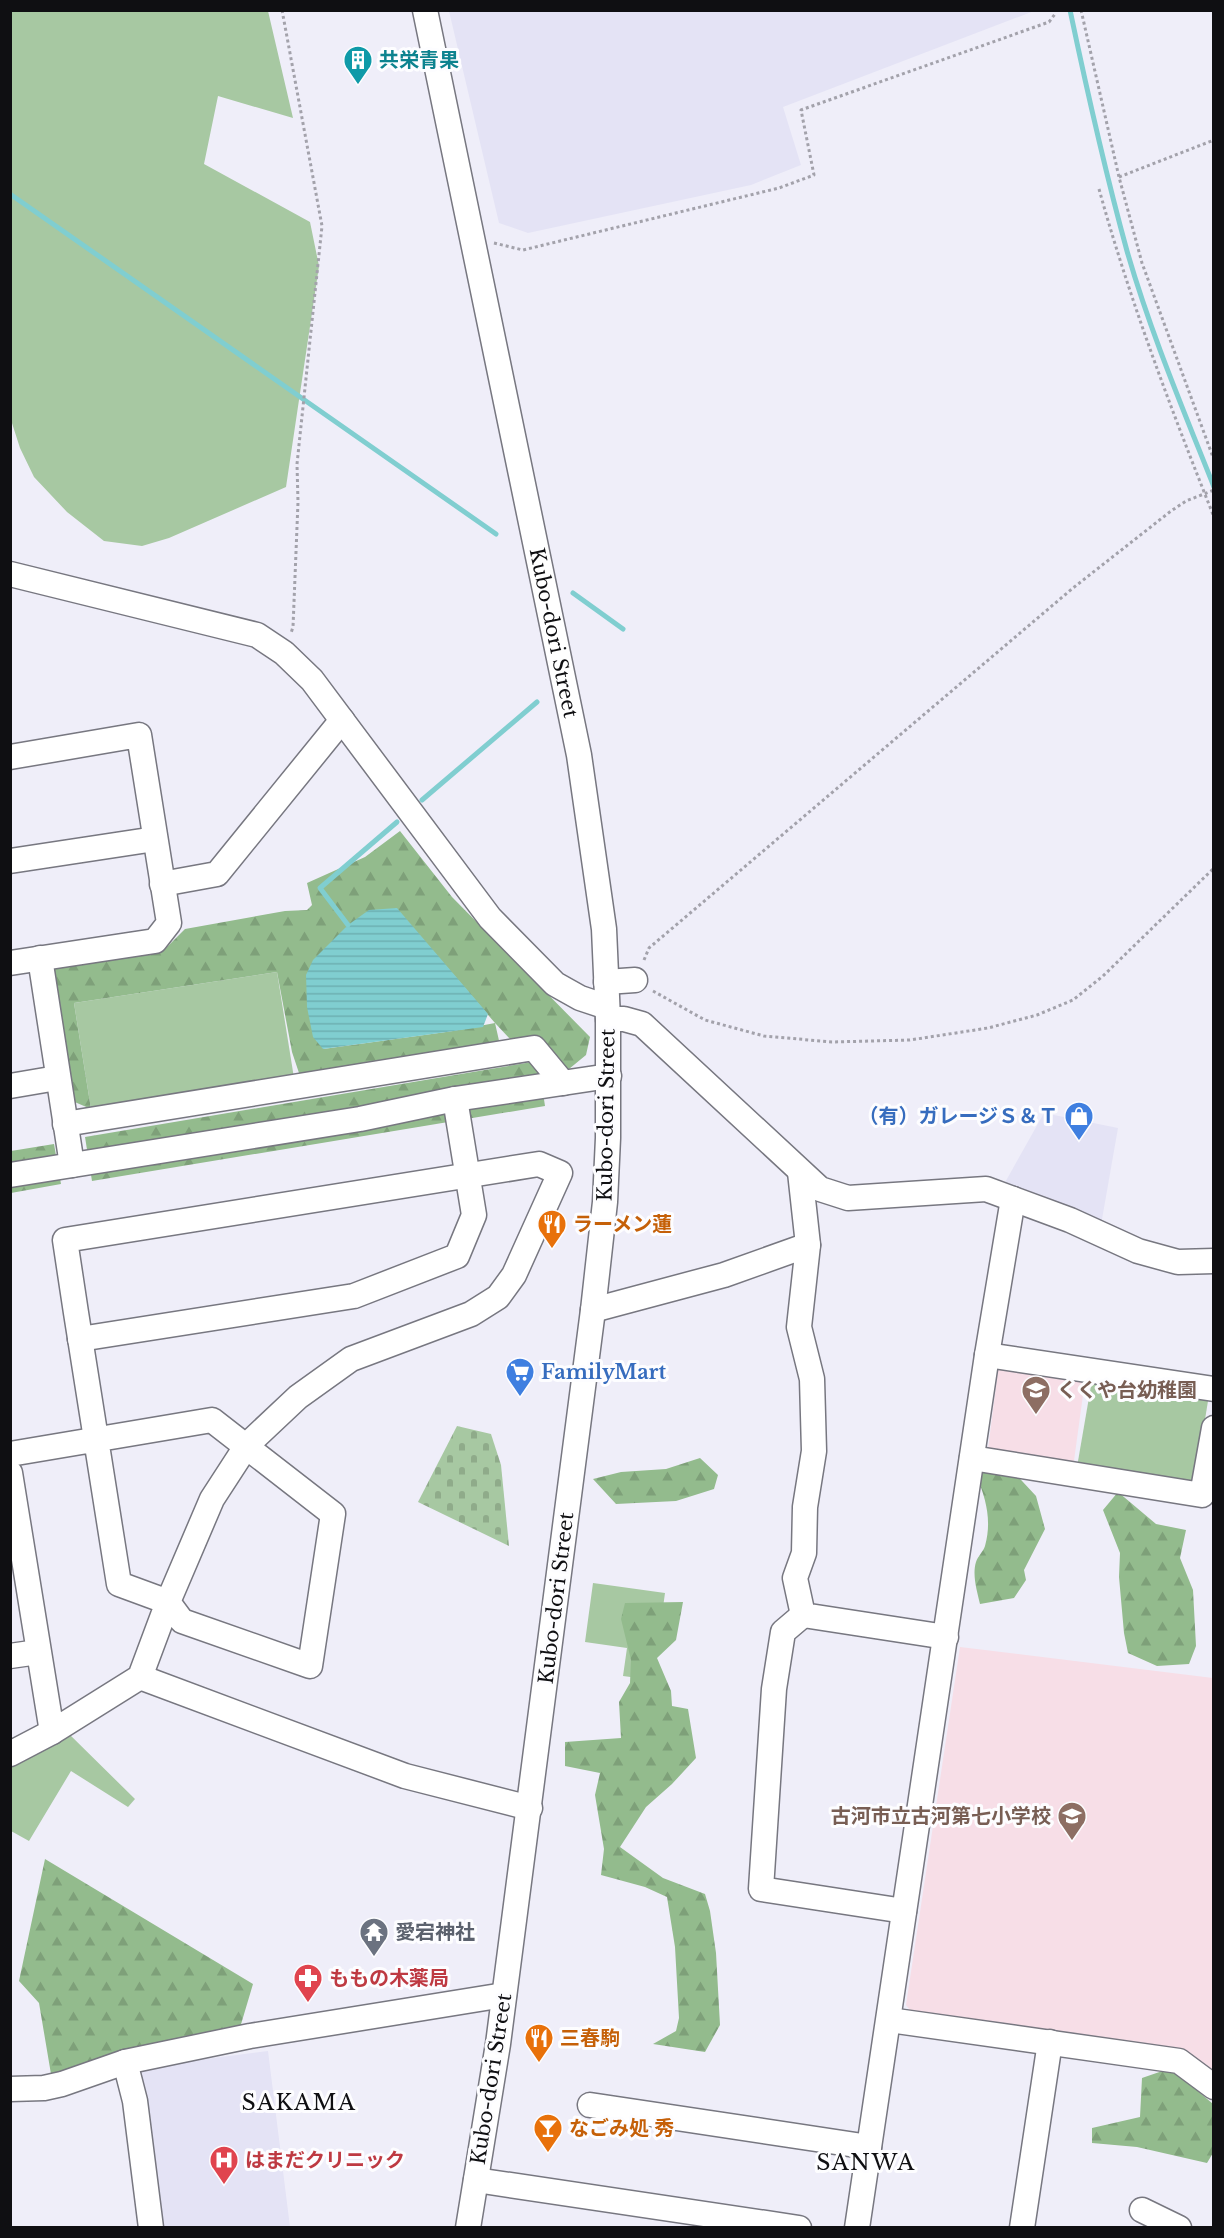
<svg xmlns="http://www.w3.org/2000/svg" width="1224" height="2238" font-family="'Libre Baskerville','Noto Sans JP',serif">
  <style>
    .built { fill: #e4e3f5 }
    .education { fill: #f7dee7 }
    .grass { fill: #a7c8a2 }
    .forest { fill: url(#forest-firs); fill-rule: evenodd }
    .cemetery { fill: url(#cemetery-stones) }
    .water { fill: url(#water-rules) }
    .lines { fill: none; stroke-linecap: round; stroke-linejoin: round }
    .stream { stroke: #80ced0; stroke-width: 5 }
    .minor-casing { stroke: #777780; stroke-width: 27 }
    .path { stroke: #a3a2ab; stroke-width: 3; stroke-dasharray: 3 3; stroke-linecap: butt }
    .minor { stroke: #fff; stroke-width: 24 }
    .labels { text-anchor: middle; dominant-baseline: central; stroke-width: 6; stroke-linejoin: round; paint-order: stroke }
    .culture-label { font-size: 20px; font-weight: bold; fill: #0d838f; stroke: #fdfdff; text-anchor: start }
    .street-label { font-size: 20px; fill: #0f0f12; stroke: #fdfdff }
    .shop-label { font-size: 20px; font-weight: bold; fill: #366cbe; stroke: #fdfdff; text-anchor: end }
    .food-label { font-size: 20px; font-weight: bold; fill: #c56008; stroke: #fdfdff; text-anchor: start }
    .education-label { font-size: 20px; font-weight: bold; fill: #785e54; stroke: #fdfdff; text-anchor: start }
    .worship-label { font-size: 20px; font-weight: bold; fill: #5b616d; stroke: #fdfdff; text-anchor: start }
    .health-label { font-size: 20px; font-weight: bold; fill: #be3a42; stroke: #fdfdff; text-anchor: start }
    .quarter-label { font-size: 22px; letter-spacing: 1.5px; fill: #0f0f12; stroke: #fdfdff }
  </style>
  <defs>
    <pattern id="forest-firs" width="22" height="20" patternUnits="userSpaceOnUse" patternTransform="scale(1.5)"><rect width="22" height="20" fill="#93bb8d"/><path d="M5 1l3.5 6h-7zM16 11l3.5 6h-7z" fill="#7ea079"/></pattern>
    <pattern id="cemetery-stones" width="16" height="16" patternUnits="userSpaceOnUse" patternTransform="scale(1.5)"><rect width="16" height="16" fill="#a7c8a2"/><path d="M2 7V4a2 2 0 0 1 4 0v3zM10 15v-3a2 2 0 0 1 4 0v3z" fill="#8fab8a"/></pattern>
    <pattern id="water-rules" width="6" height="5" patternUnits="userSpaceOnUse" patternTransform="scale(1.5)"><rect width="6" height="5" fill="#80ced0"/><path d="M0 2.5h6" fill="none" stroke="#6db0b2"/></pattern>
  </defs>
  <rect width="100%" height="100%" fill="#efeef9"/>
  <g class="built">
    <polygon points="449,11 449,10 1034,11 783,107 801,165 751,185 528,233 499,223"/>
    <polygon points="1044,1113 1118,1128 1101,1225 1003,1186"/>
    <polygon points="268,2051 290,2227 157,2227 137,2068"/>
  </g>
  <g class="education">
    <polygon points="999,1363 1086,1373 1073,1468 987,1457"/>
    <polygon points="960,1647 1213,1678 1213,2077 913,2014 906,2005"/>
  </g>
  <g class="grass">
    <polygon points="10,11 268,11 293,118 218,96 204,164 310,222 319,266 286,487 169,538 142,546 104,541 67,512 34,477 20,448 11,420"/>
    <polygon points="277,972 294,1078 91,1109 74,1003"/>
    <polygon points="1092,1380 1208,1401 1194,1487 1077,1467"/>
    <polygon points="593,1583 665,1593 653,1680 623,1676 627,1648 585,1642"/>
    <polygon points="67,1732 135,1799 128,1807 71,1771 29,1841 11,1831 10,1765"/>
  </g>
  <g class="forest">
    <path d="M400 831 452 897 590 1037 586 1055 569 1069 511 1040 495 1023 500 1045 300 1076 292 1052 277 972 74 1003 91 1109 70 1100 49 964 166 948 185 929 285 911 307 910 312 905 307 883 365 857ZM396 908 495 1023 453 1031 323 1049Z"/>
    <polygon points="538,1061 545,1106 92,1181 85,1137"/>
    <polygon points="54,1144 61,1184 11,1193 11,1151"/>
    <polygon points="700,1458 718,1475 714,1489 676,1501 616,1504 593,1479 621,1472 666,1469"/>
    <path d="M989 1465 1011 1469 1036 1496 1045 1529 1024 1570 1026 1580 1014 1598 980 1604C977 1591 972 1575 976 1562 978 1556 983 1552 985 1546 992 1521 986 1499 977 1477Z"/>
    <polygon points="1118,1492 1156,1524 1186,1530 1180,1558 1193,1590 1196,1646 1189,1664 1157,1666 1128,1653 1124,1633 1119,1577 1120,1553 1103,1510"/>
    <polygon points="683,1602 676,1640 657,1658 671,1691 672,1706 688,1709 696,1758 672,1784 646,1807 620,1847 663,1878 705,1894 710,1911 716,1953 720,2025 705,2052 653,2044 676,2031 679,2018 675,1947 667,1897 645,1887 601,1875 604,1849 595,1795 600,1773 565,1766 565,1742 621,1738 619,1702 630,1683 631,1660 621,1619 625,1603"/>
    <polygon points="45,1859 253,1984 239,2031 52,2080 39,2003 19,1981"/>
    <polygon points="1171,2068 1213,2104 1213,2153 1207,2163 1137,2147 1092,2143 1092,2128 1140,2117 1142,2078"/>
  </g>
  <polygon class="cemetery" points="457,1426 491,1434 501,1465 509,1546 418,1502"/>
  <polygon class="water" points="397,908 488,1014 483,1027 323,1049 313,1037 307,1007 306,975 313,960 348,925 369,910"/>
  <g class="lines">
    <g class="stream">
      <path d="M1070 10C1087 91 1105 171 1127 251 1150 331 1183 409 1214 487"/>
      <polyline points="10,194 496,534"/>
      <polyline points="573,593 623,629"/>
      <polyline points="422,800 537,702"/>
      <polyline points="348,925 320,888 397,822"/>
    </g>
    <g class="minor-casing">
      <g id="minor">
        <path id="s1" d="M425 10 579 755 604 929 608 1019V1138L605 1202 593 1310 498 2044 468 2228"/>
        <polyline points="10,574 257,635 284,653 312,680 490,918 555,984 580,998 607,1007"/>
        <polyline points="10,757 139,735 169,923 155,941 10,963"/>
        <polyline points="10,861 155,839"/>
        <polyline points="162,884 217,874 342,720"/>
        <polyline points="40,958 72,1165"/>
        <polyline points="606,982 635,980"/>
        <polyline points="608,1019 624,1019 642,1024 820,1189 848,1198 986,1189 1070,1220 1138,1251 1178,1262 1214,1261"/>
        <polyline points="10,1086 57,1078"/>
        <polyline points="65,1124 534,1048 563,1083"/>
        <polyline points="10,1175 360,1119 455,1099 609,1076"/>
        <polyline points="808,1245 799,1327 812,1379 814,1451 805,1507 804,1553 795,1578 803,1615 946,1637"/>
        <polyline points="593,1310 724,1275 808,1245 800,1172"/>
        <polyline points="80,1339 354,1296 457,1256 474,1215 455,1099"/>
        <polyline points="987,1355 1214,1389"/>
        <path d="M10 1454 212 1420 333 1514 310 1666 182 1621 168 1602 119 1584C101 1470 82 1355 65 1240L539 1164 560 1173 514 1275 498 1297 471 1314 351 1359 298 1397 247 1445 212 1499 168 1602 140 1677 52 1732 10 1754"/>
        <polyline points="972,1458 1202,1495 1214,1428"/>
        <polyline points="10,1473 52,1732"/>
        <polyline points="803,1615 783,1632 774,1689 761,1889 904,1911"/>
        <polyline points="10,1656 38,1652"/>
        <polyline points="140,1677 405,1776 530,1808"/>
        <polyline points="889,2020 1179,2061 1214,2087"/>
        <polyline points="125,2062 135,2101 151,2228"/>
        <polyline points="10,2089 44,2088 62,2084 125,2062 250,2036 504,1995"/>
        <polyline points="590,2105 869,2147"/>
        <polyline points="476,2180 799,2228"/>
        <polyline points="1142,2210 1179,2228"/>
        <polyline points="857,2228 987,1355 1013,1199"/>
        <polyline points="1022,2228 1050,2042"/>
      </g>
    </g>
    <g class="path">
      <polyline points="282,10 322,226 297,464 298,502 293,627 291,633"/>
      <polyline points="1081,10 1119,177 1142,263 1214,460"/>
      <polyline points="1119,177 1214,140"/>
      <path d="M1099 189C1130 301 1171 409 1214 517"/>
      <polyline points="494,243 523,250 779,188 814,175 801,110 1049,22 1055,14 1055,10"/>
      <polyline points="644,960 649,948 1073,588 1171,511 1186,501 1214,490"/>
      <polyline points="653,991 705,1020 764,1036 832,1042 910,1040 988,1028 1037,1015 1073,1000 1103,976 1214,868"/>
    </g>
    <use href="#minor" class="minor"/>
  </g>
  <defs>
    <g id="building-pin" transform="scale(1.5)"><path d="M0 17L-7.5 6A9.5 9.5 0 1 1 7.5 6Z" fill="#0f9aa8" stroke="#fdfdff"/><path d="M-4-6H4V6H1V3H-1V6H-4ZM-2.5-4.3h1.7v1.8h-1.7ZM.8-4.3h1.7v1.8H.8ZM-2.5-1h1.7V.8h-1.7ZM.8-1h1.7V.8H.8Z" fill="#fff"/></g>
    <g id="shop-pin" transform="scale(1.5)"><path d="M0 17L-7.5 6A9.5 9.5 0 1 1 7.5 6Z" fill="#3f7fe0" stroke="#fdfdff"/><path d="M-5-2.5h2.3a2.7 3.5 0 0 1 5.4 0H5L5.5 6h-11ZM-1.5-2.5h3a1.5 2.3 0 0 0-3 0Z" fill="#fff"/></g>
    <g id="restaurant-pin" transform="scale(1.5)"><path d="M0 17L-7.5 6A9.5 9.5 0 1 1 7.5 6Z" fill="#e8710a" stroke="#fdfdff"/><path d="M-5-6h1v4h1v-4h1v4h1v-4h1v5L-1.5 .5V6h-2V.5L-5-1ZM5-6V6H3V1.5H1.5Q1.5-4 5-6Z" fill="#fff"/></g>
    <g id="supermarket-pin" transform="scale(1.5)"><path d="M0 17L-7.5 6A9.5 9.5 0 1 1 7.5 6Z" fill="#3f7fe0" stroke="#fdfdff"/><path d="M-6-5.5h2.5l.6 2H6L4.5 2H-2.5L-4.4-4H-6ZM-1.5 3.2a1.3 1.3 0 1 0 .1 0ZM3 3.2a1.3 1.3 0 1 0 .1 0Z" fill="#fff"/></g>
    <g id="school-pin" transform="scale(1.5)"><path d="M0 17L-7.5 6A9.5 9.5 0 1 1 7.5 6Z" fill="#8d6e63" stroke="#fdfdff"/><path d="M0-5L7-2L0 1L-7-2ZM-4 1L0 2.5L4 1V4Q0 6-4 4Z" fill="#fff"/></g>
    <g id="temple-pin" transform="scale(1.5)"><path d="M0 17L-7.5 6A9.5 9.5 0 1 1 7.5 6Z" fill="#6b7280" stroke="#fdfdff"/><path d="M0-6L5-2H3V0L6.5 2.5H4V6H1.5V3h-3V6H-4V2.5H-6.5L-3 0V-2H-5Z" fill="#fff"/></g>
    <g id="pharmacy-pin" transform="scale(1.5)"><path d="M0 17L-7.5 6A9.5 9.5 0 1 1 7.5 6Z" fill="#e0444e" stroke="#fdfdff"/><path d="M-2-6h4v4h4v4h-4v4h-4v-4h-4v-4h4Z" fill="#fff"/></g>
    <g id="bar-pin" transform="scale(1.5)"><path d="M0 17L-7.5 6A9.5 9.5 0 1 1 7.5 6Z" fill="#e8710a" stroke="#fdfdff"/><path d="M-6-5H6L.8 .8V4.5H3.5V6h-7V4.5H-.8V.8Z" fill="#fff"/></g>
    <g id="hospital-pin" transform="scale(1.5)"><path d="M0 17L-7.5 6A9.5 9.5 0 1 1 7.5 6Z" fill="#e0444e" stroke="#fdfdff"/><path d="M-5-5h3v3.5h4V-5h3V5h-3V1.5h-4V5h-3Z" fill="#fff"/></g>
  </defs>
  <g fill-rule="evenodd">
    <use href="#building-pin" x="358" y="60"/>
    <use href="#shop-pin" x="1079" y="1116"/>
    <use href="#restaurant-pin" x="552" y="1224"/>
    <use href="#supermarket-pin" x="520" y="1372"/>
    <use href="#school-pin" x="1036" y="1390"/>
    <use href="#school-pin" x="1072" y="1816"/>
    <use href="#temple-pin" x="374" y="1932"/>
    <use href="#pharmacy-pin" x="308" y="1978"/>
    <use href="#restaurant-pin" x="539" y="2038"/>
    <use href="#bar-pin" x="548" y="2128"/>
    <use href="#hospital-pin" x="224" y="2160"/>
  </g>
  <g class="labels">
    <g class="culture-label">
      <text x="379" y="60">共栄青果</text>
    </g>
    <g class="street-label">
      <text stroke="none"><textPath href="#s1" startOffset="636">Kubo-dori Street</textPath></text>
      <text transform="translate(606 1115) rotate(-89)">Kubo-dori Street</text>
      <text transform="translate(556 1598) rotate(-83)">Kubo-dori Street</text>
      <text transform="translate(491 2079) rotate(-81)">Kubo-dori Street</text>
    </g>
    <g class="shop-label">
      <text x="1058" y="1116">（有）ガレージＳ＆Ｔ</text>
      <text x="541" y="1372" text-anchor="start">FamilyMart</text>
    </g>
    <g class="food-label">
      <text x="573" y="1224">ラーメン蓮</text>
      <text x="560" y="2038">三春駒</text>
      <text x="569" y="2128">なごみ処 秀</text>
    </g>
    <g class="education-label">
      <text x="1057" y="1390">くくや台幼稚園</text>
      <text x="1051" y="1816" text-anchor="end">古河市立古河第七小学校</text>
    </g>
    <g class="worship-label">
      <text x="395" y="1932">愛宕神社</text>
    </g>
    <g class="health-label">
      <text x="329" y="1978">ももの木薬局</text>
      <text x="245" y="2160">はまだクリニック</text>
    </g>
    <g class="quarter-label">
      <text x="299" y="2102">SAKAMA</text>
      <text x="866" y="2162">SANWA</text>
    </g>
  </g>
  <rect width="1224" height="2238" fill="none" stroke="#0f0f12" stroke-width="24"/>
</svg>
